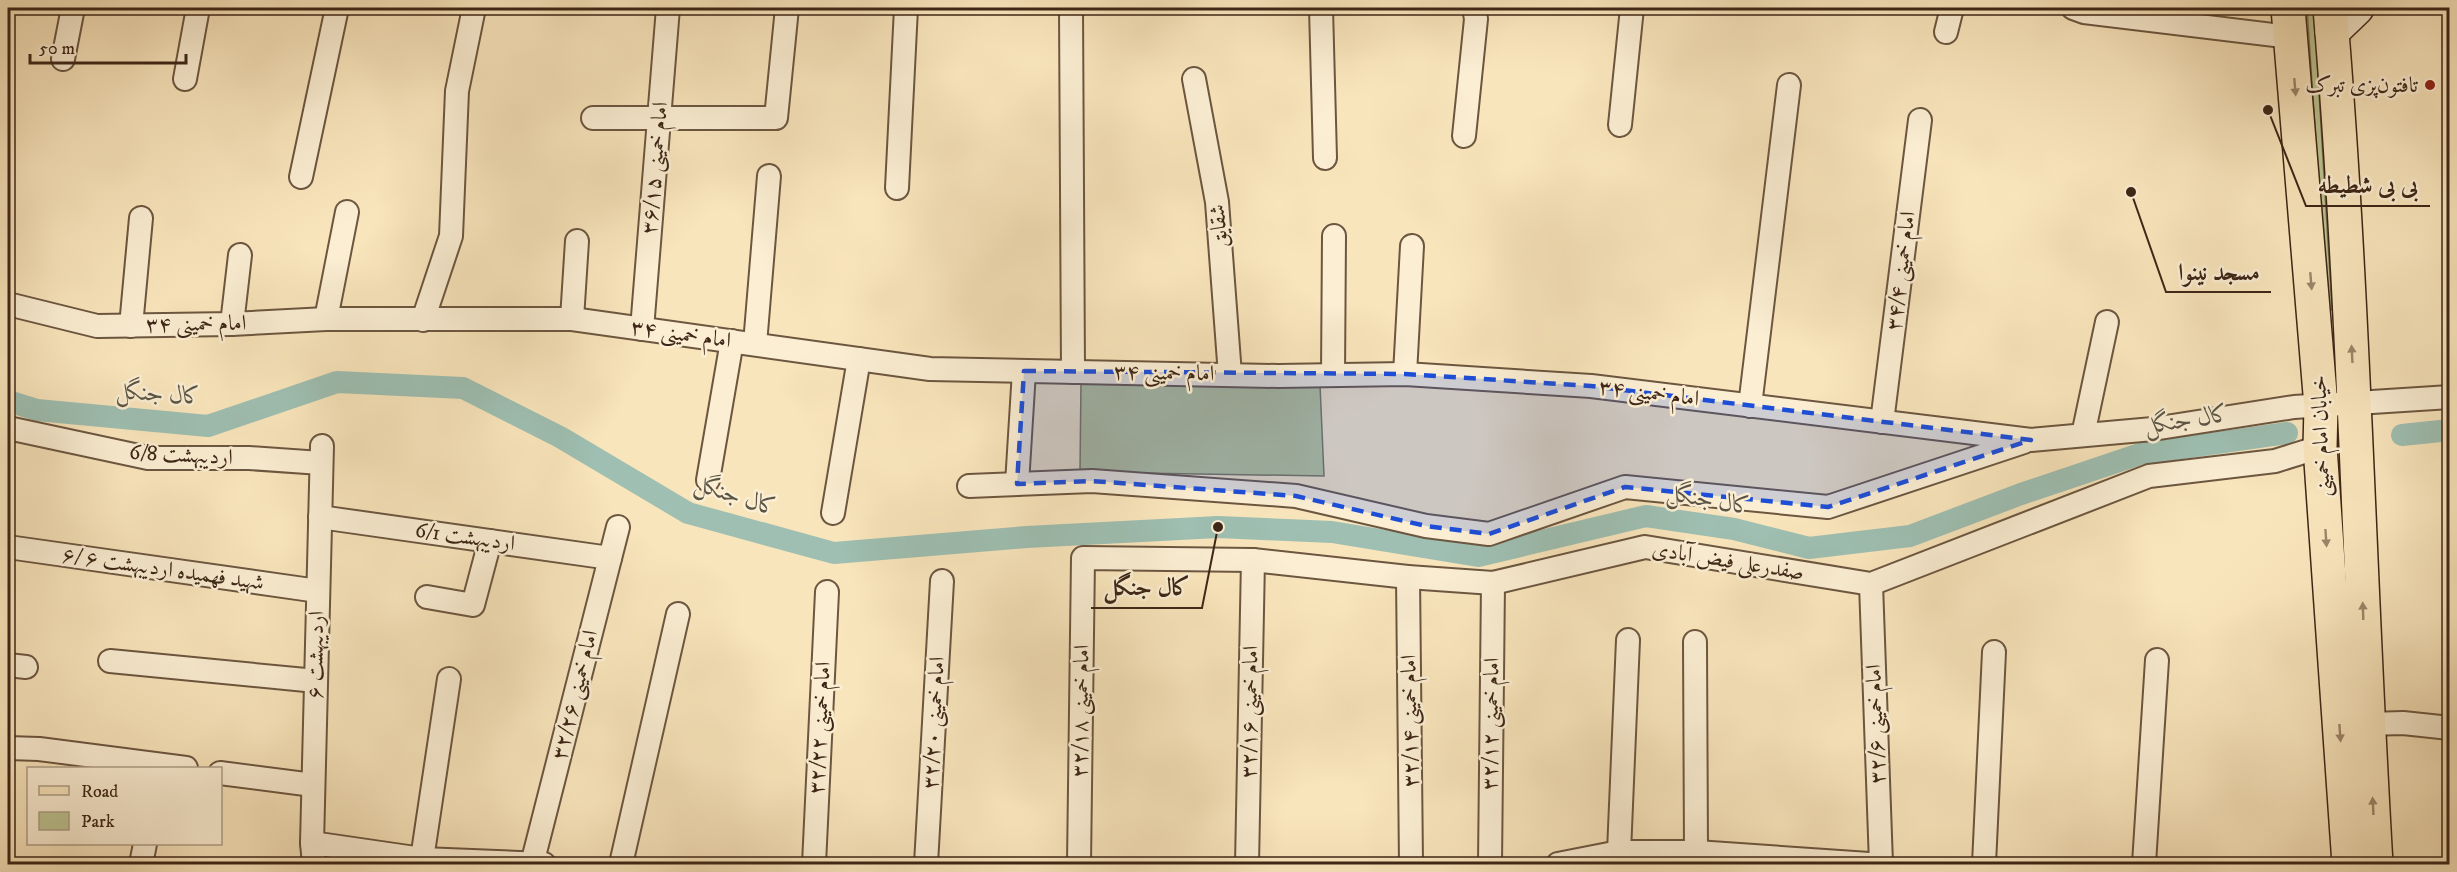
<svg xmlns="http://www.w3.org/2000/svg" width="2457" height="872" font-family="'IM FELL DW Pica',Amiri,serif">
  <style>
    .green { fill: #bcc592; stroke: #7c7654; stroke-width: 1.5 }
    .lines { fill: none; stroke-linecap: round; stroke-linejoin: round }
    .canal { stroke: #9ebfb2; stroke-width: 22 }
    .street-casing { stroke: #6c5640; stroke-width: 26 }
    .secondary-casing { stroke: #3d2617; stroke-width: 36 }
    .primary-casing { stroke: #3d2617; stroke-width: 36 }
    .street { stroke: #fbeed3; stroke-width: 22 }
    .secondary { stroke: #fbeed3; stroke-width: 33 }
    .primary { stroke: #f9e5bc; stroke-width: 33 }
    .oneway { fill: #9b866a }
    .marked { fill: #1d4ed8; fill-opacity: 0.2; stroke: #1d4ed8; stroke-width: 4.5; stroke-dasharray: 12 8; stroke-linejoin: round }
    .poi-dot { fill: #8f2418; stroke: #fbeed3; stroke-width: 2 }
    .labels { text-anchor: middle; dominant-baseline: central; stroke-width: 5; stroke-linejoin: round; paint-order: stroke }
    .poi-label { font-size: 22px; fill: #3d2617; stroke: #fbeed3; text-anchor: end }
    .street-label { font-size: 22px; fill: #3d2617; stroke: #fbeed3 }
    .water-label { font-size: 24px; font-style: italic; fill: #5a5446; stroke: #fbeed3 }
    .leader { fill: none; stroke: #3d2617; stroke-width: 2 }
    .callout-dot { fill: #3d2617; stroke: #fbeed3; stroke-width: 2 }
    .callout-label { font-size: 24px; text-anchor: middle; font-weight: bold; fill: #3d2617; stroke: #fbeed3; stroke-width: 5; stroke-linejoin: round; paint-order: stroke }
  </style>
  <rect width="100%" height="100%" fill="#f9e5bc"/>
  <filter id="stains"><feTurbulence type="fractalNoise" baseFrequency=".00333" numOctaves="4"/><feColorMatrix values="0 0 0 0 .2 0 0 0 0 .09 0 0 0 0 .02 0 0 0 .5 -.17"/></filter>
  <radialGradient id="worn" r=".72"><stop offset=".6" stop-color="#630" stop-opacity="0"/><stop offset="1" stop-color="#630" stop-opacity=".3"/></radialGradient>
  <g class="green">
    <polygon points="2307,8 2314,8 2332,310 2327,311"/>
    <polygon points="1081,380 1320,385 1324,476 1080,472"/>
  </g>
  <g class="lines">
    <g class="canal">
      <polyline points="8,401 37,410 208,426 337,382 463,388 560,437 688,513 834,553 1027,537 1218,527 1332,532 1478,556 1646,516 1734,529 1809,548 1910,536 2021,494 2140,454 2287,433"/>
      <polyline points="2402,435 2450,430"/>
    </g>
    <g class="street-casing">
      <g id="street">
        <polyline points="1071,8 1073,372"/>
        <polyline points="1321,8 1325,158"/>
        <polyline points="2073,8 2084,12 2290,37"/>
        <polyline points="1946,32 1952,8"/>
        <polyline points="63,59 73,8"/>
        <polyline points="185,79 198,8"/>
        <polyline points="1194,79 1217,202 1230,375"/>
        <polyline points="593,118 776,118 787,8"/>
        <polyline points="1620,125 1632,8"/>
        <polyline points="1464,136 1476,19 1474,8"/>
        <polyline points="301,177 337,8"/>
        <polyline points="897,188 906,8"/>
        <polyline points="8,304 97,326 232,324 326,319 572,319 930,369 1278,376 1405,374 1591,386 2031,440 2153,429 2294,407 2450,397"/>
        <polyline points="326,319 347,212"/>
        <polyline points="572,319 577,241"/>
        <polyline points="423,320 451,236 457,91 474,8"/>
        <polyline points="232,324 240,255"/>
        <polyline points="131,326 141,218"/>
        <polyline points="642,329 668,8"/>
        <polyline points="755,344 769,176"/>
        <polyline points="1405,374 1412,246"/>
        <polyline points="1333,375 1334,236"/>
        <polyline points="1750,406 1789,85"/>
        <polyline points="1882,422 1920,120"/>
        <polyline points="8,428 148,458 249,458 321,463"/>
        <polyline points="2083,435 2107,322"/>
        <polyline points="708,480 732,341"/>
        <polyline points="1017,484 1024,371"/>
        <polyline points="969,486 1092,481 1296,496 1426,526 1489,534 1625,487 1828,507 2024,442"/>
        <polyline points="833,513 859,359"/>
        <polyline points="320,517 610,558"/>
        <polyline points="8,547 318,591"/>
        <polyline points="1408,577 1411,864"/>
        <polyline points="1871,584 1881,864"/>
        <polyline points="427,597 473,605 490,541"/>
        <polyline points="1695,642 1696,852"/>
        <polyline points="110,661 316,681"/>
        <polyline points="8,665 26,667"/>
        <polyline points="2368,724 2403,723 2450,728"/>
        <polyline points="8,748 39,749 186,768"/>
        <polyline points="220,773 313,785"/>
        <polyline points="312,843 422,859 544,864"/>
        <polyline points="1619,852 1628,640"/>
        <polyline points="422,859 449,679"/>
        <polyline points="141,864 145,844"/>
        <polyline points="314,864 312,843 322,446"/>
        <polyline points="532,864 618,527"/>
        <polyline points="621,864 678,614"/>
        <polyline points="814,864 827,592"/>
        <polyline points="926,864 942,581"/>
        <polyline points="1079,864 1083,558 1253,560 1408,577 1493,583 1645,547 1871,584 2149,476 2275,461 2320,447"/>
        <polyline points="1247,864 1253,560"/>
        <polyline points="1490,864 1493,583"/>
        <polyline points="1558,864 1619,852 1696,852 1869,864"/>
        <polyline points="1984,864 1994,652"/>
        <polyline points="2144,864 2157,660"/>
      </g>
    </g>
    <g class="secondary-casing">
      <polyline id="secondary" points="2332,32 2357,8"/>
    </g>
    <g class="primary-casing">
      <g id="primary">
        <polyline points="2288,8 2321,406 2320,447 2349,864"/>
        <path d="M2330 8C2354 293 2359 579 2376 864"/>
      </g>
    </g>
    <use href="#street" class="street"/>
    <use href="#secondary" class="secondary"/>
    <use href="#primary" class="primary"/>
  </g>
  <defs><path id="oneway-solid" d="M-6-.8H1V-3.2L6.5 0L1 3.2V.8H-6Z" transform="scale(1.5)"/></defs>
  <g class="oneway">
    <use href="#oneway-solid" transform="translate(2295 87) rotate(85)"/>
    <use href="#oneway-solid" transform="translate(2311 281) rotate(85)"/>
    <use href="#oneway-solid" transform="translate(2352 354) rotate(-93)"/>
    <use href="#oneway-solid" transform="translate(2326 538) rotate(86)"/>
    <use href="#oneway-solid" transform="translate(2363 611) rotate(-92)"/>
    <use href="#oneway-solid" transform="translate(2340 733) rotate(86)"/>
    <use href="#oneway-solid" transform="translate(2373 806) rotate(-93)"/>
  </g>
  <path class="marked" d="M1024 371 1405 374 1591 386 2031 440 1828 507 1625 487 1489 534 1426 526 1296 496 1092 481 1017 484Z"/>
  <circle class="poi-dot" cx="2430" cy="85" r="6"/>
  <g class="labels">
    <g class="poi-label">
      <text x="2418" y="85">تافتون‌پزی تبرک</text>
    </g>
    <g class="street-label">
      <text transform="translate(655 168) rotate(-85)">امام خمینی ۳۶/۱۵</text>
      <text transform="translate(1219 226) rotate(-95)">شقایق</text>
      <text transform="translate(1901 271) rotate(-83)">امام خمینی ۳۴/۴</text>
      <text transform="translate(196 324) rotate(-1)">امام خمینی ۳۴</text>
      <text transform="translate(681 334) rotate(8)">امام خمینی ۳۴</text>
      <text transform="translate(1164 373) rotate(1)">امام خمینی ۳۴</text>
      <text transform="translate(1649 393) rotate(7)">امام خمینی ۳۴</text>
      <text transform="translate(2321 436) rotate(-92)">خیابان امام خمینی</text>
      <text transform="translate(181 455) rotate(3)">اردیبهشت 6/8</text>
      <text transform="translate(465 537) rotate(8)">اردیبهشت 6/1</text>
      <text transform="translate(1728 561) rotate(9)">صفدرعلی فیض آبادی</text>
      <text transform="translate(163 569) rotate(8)">شهید فهمیده اردیبهشت ۶ /۶</text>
      <text transform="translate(316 655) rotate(-89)">اردیبهشت ۶</text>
      <text transform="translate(575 695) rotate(-76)">امام خمینی ۳۲/۲۶</text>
      <text transform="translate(1081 711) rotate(-89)">امام خمینی ۳۲/۱۸</text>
      <text transform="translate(1250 712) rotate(-89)">امام خمینی ۳۲/۱۶</text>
      <text transform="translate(1410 721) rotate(-91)">امام خمینی ۳۲/۱۴</text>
      <text transform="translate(934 723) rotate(-87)">امام خمینی ۳۲/۲۰</text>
      <text transform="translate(1491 724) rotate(-89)">امام خمینی ۳۲/۱۲</text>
      <text transform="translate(1876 724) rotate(-92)">امام خمینی ۳۲/۶</text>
      <text transform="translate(820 728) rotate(-87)">امام خمینی ۳۲/۲۲</text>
    </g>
    <g class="water-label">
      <text transform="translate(159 394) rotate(4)">کال جنگل</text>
      <text transform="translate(2187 420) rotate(-9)">کال جنگل</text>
      <text transform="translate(736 496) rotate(18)">کال جنگل</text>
      <text transform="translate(1709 500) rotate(10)">کال جنگل</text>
    </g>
  </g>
  <path class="leader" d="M2268 110L2306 206H2430M2131 192L2166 292H2271M1218 527L1202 608H1091"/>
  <g class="callout-dot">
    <circle cx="2268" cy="110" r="6"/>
    <circle cx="2131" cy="192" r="6"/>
    <circle cx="1218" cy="527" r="6"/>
  </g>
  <g class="callout-label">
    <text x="2368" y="193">بی بی شطیطه</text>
    <text x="2219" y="280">مسجد نینوا</text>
    <text x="1147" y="595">کال جنگل</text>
  </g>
  <rect width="2457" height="872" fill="none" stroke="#f9e5bc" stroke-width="30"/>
  <rect x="9" y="9" width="2439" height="854" fill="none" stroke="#3d2617" stroke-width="3"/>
  <rect x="15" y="15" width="2427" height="842" fill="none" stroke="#3d2617" stroke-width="1.5"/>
  <rect x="27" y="767" width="195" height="78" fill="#fbeed3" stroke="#af9e88" stroke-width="1.5"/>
  <rect x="39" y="786" width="30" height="9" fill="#f9e5bc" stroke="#af9e88" stroke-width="1.5"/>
  <text x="81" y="797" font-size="18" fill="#3d2617">Road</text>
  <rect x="39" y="812" width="30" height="18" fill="#bcc592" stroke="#af9e88" stroke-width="1.5"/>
  <text x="81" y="827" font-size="18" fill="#3d2617">Park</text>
  <path d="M30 54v9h156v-9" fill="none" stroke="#3d2617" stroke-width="3"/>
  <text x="39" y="54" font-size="18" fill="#3d2617" stroke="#fbeed3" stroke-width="4.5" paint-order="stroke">50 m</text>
  <rect width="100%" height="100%" filter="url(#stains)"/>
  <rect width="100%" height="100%" fill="url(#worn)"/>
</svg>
